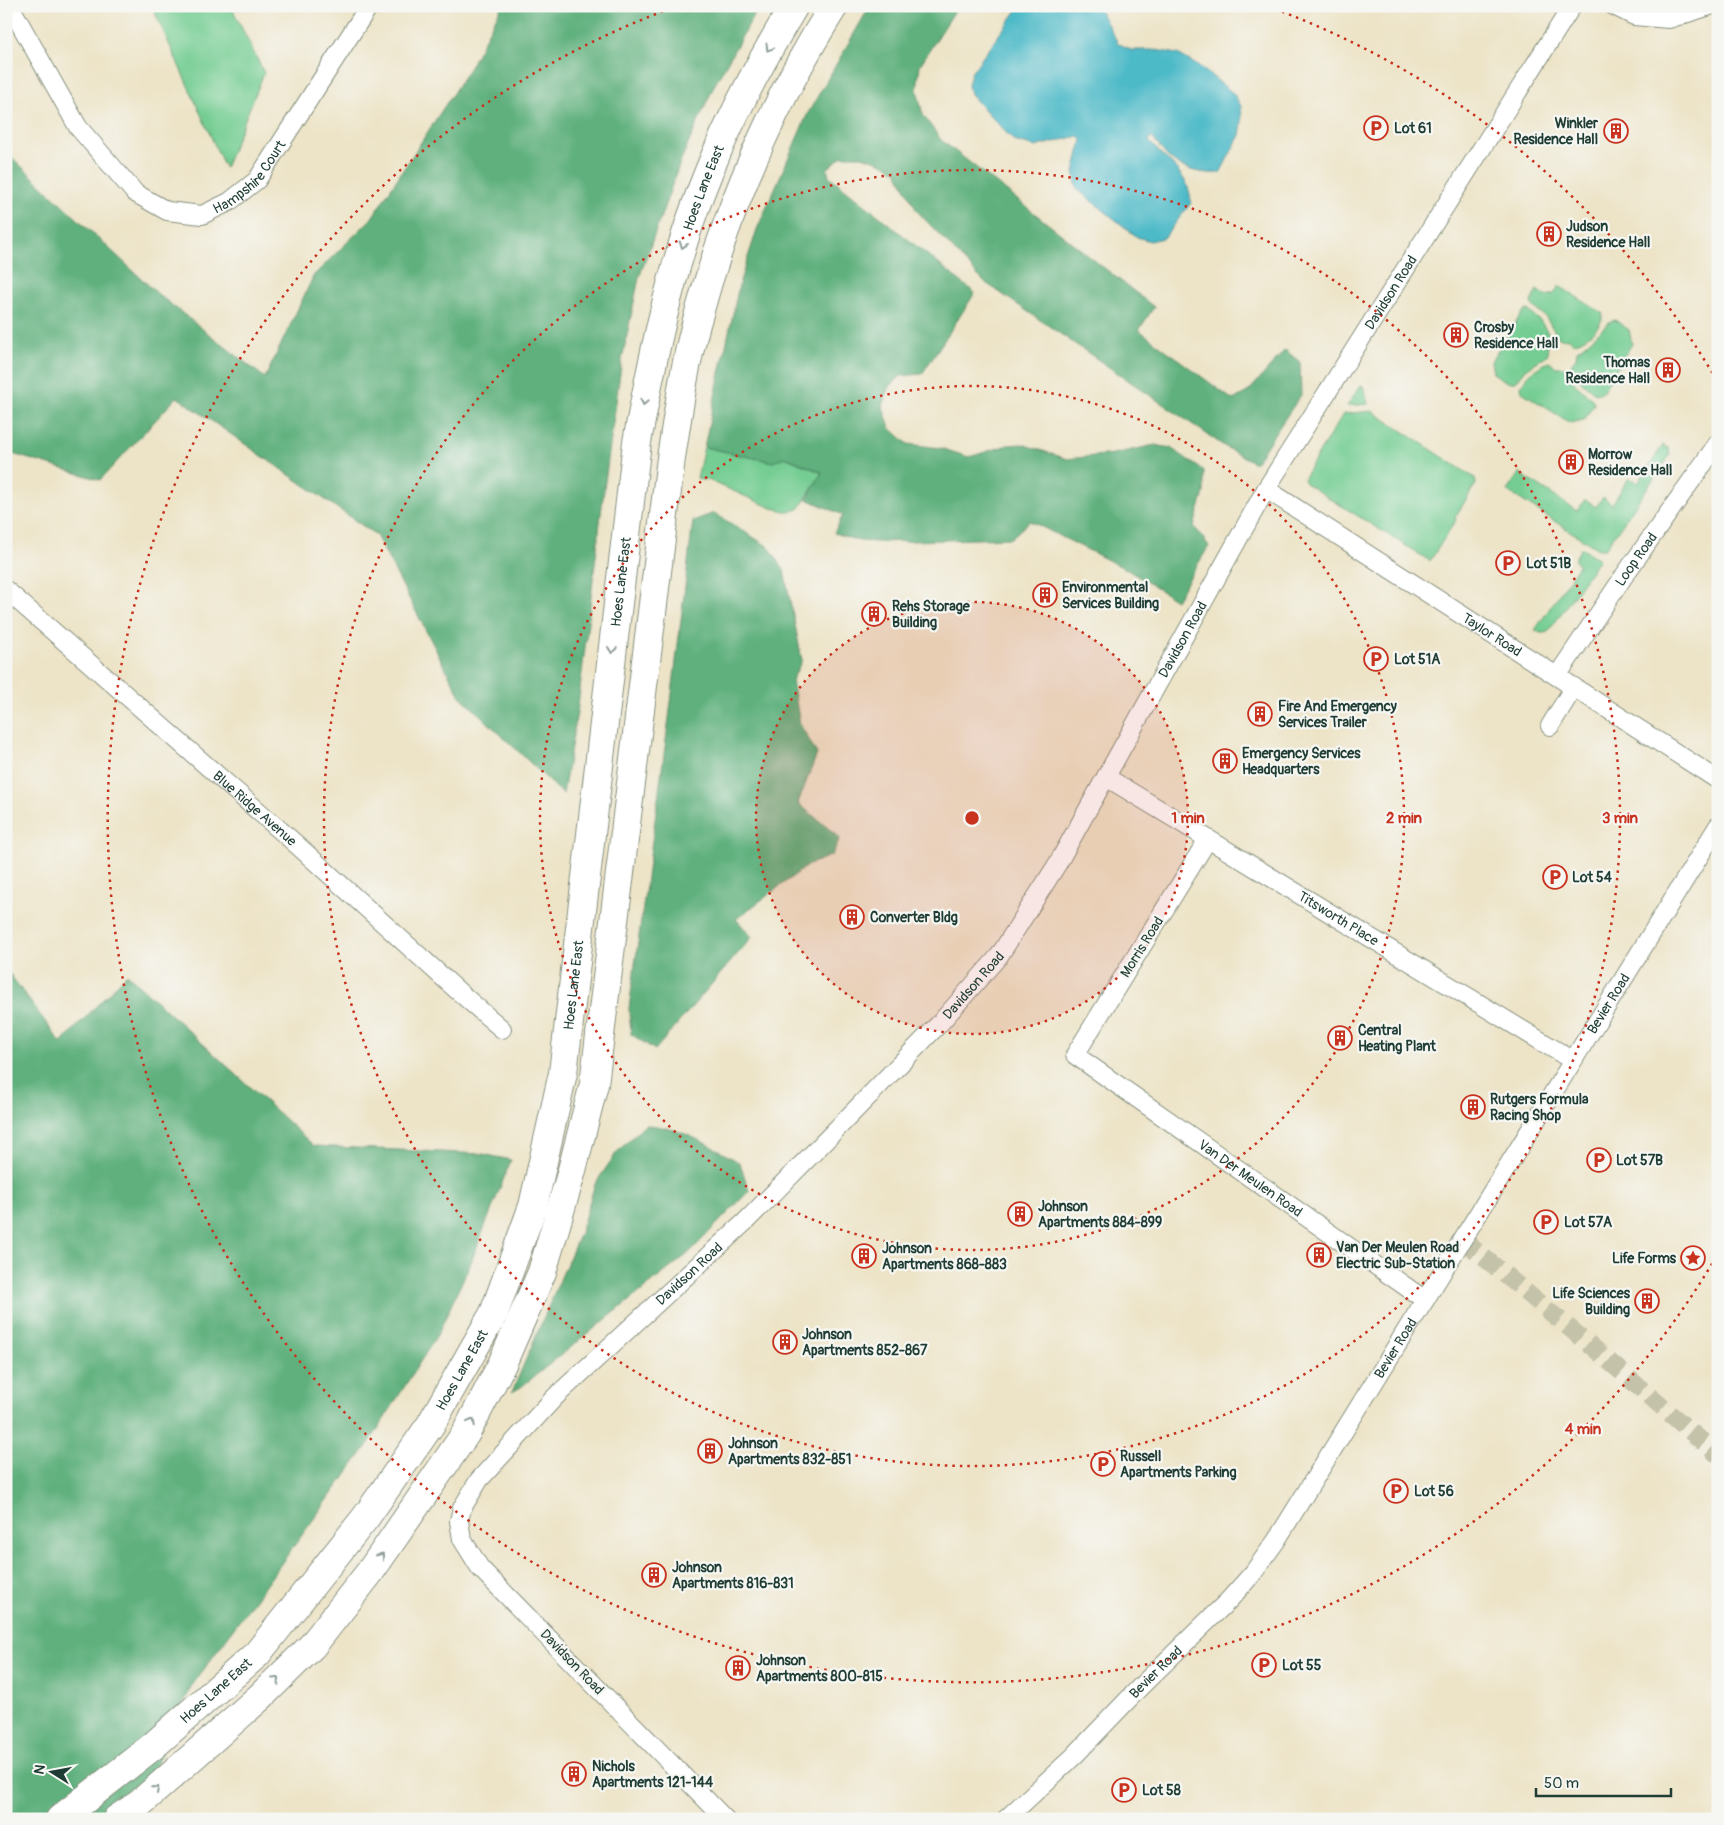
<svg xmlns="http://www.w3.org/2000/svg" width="1724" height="1825" font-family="Pangolin,sans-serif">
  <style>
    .green { fill: #74cd93; stroke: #4a8564 }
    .forest { fill: #5fb07d; stroke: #3f7658 }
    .water { fill: #4dbac8; stroke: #367c7e }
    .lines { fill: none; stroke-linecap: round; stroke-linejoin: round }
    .street-tunnel { stroke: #c4c3aa; stroke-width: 18; stroke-dasharray: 18 9; stroke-linecap: butt }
    .street-casing { stroke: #86907e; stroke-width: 20 }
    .highway-casing { stroke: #86907e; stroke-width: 30 }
    .street { stroke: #fff; stroke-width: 18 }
    .highway { stroke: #fff; stroke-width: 28 }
    .oneway { stroke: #8f9e9a }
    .ring { fill: none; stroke: #c8321e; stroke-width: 2.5; stroke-dasharray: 2.5 5 }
    .labels { text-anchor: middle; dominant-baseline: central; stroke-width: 4.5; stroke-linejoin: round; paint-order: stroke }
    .poi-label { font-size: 14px; font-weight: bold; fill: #1f3d34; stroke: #f6f6f2; text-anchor: start }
    .street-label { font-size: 14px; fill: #1f3d34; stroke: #f6f6f2 }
    .centre { fill: #c8321e; stroke: #f6f6f2; stroke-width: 2.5 }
    .ring-label { font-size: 15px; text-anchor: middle; font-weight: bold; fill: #c8321e; stroke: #f6f6f2; stroke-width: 4.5; stroke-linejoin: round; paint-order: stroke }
  </style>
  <rect width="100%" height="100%" fill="#f6f6f2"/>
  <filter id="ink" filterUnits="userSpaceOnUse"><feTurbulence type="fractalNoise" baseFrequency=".02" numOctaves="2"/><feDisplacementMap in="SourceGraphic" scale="10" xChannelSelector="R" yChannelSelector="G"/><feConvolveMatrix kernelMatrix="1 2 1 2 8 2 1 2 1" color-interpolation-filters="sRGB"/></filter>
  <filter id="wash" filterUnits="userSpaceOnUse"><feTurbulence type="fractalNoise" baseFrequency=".0096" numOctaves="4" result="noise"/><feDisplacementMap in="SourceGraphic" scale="20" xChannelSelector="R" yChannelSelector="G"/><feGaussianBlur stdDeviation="1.12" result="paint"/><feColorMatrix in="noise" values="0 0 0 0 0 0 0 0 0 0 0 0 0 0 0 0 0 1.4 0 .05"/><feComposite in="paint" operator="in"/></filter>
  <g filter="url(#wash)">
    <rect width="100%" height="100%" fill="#ede4c8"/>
    <g class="green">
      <polygon points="152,6 231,6 264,73 225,168"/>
      <path d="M1559 286 1602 313 1603 315C1601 328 1586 339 1574 343L1569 339 1559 338 1546 318 1532 305 1531 302 1537 290 1546 296 1554 294Z"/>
      <polygon points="1528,310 1541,322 1553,340 1548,345 1547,355 1526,369 1516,382 1507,382 1493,373 1491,361 1522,313"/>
      <path d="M1615 320 1629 330 1632 344 1602 392 1596 394 1582 382 1571 364 1576 358 1577 350C1591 343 1606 322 1615 320Z"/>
      <path d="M1549 362 1556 367H1565L1575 384 1593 400 1594 404 1584 420 1570 423 1522 392 1521 386C1527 374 1537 367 1549 362Z"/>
      <polygon points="1361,385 1363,386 1368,404 1347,406"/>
      <polygon points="1372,411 1475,478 1476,484 1455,517 1456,520 1430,561 1305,483 1303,479 1343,414"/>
      <polygon points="1663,445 1669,449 1670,455 1605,549 1598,549 1507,491 1519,473 1577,511 1585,500 1596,507 1603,497 1612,504 1629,478 1638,483"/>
      <polygon points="704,447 773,462 784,457 822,473 799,509 789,512 772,508 708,480 701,480 697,478"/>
      <path d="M1581 548 1599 559 1549 631C1544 634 1540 634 1535 630L1579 565 1574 560Z"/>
    </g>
    <g class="forest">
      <polygon points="502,6 759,6 714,86 681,160 639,278 622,359 604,489 578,706 563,794 460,696 376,535 177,397 100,480 6,452 6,152 159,295 265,378 314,275 371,219 470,67"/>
      <polygon points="870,6 958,6 920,65 917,90 923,115 941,140 1154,307 1139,330 1233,400 1249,391 1285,350 1300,362 1301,395 1255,463 1227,448 983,281 917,211 897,172 883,163 862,156 842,156 827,169 829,176 975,293 922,374 901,376 888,388 883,407 890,428 908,444 940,448 969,457 1008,445 1022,444 1067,459 1113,454 1155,445 1171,448 1204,471 1204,493 1194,526 1209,546 1176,600 1126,569 1030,521 1011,538 878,542 859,541 834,533 843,515 807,499 822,472 785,457 773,462 704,447 740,281 758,227 808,113"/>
      <polygon points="714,513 769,547 784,570 802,660 792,680 800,724 817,754 798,803 840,838 832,855 808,865 736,919 752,937 655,1050 631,1034 629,1008 669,718 693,521"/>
      <polygon points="6,969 61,1043 127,974 314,1146 483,1154 511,1160 471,1262 439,1332 367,1446 191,1687 138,1805 143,1819 6,1819"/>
      <path d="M645 1125C679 1126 711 1146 740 1163L749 1191 689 1253 521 1387 512 1392 580 1233 595 1184 617 1152Z"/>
    </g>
    <path class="water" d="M1020 6H1094L1100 11 1118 43 1131 50H1156L1178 54 1200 67 1233 93 1241 106 1242 123 1240 135 1220 173C1201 174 1180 170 1166 155 1161 149 1156 142 1151 136L1149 141C1167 162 1190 174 1191 203L1164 238 1150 241 1137 237 1077 189 1074 173 1082 140 1078 136 1035 147 1014 141 970 94 968 85 971 73Z"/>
  </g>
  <g filter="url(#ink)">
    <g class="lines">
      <polyline class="street-tunnel" points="1463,1240 1596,1350 1718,1455"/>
      <g class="street-casing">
        <g id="street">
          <path id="s1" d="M10 6 78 127 135 193 167 211 202 215 229 202 257 180 369 6"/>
          <polyline points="1614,6 1634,16 1669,19 1710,6"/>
          <path id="s2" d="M1266 489 1718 780"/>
          <path id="s3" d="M6 590 297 845 458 991 502 1029"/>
          <path id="s4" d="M1557 676 1626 573 1718 443"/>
          <polyline points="1550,726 1574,687"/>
          <path id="s5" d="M1106 777 1572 1060"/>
          <path id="s6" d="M1208 839 1075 1055 1425 1300"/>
          <path id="s7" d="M725 1819 480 1568 462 1539 459 1521 462 1508 479 1480 555 1397 745 1222 821 1145 940 1023 999 956 1058 863 1266 489 1572 6"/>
          <path id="s8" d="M1006 1819 1074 1756 1143 1684 1229 1600 1253 1573 1276 1541 1718 826"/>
        </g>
      </g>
      <g class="highway-casing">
        <g id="highway">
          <path id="s9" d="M60 1819 153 1746 257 1654 366 1517 431 1424 494 1313 533 1206 563 1073 637 442C654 350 673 258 709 171 732 114 762 59 794 6"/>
          <path d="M117 1819 138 1805 260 1697 312 1646 370 1572 466 1433 502 1364 542 1272 571 1174 594 1084 671 458C678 413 684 368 696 324 726 212 772 104 834 6"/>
        </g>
      </g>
      <use href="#street" class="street"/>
      <use href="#highway" class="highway"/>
    </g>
    <defs><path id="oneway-chevron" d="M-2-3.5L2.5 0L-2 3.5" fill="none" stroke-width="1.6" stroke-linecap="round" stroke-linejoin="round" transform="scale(1.25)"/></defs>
    <g class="oneway">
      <use href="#oneway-chevron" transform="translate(769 48) rotate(121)"/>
      <use href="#oneway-chevron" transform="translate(683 245) rotate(107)"/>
      <use href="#oneway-chevron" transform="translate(644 402) rotate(100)"/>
      <use href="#oneway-chevron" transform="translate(612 650) rotate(97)"/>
      <use href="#oneway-chevron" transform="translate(472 1422) rotate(-62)"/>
      <use href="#oneway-chevron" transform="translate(381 1556) rotate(-55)"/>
      <use href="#oneway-chevron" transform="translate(277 1680) rotate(-44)"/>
      <use href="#oneway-chevron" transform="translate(156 1789) rotate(-41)"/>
    </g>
  </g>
  <circle cx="972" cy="818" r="216" fill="#c8321e" fill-opacity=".12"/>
  <g class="ring">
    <circle cx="972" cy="818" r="216"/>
    <circle cx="972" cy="818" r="432"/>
    <circle cx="972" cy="818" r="648"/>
    <path d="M1716 1257A864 864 0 1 1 669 9M1275 9A864 864 0 0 1 1716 379"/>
  </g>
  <defs>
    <g id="parking-ring" transform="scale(1.25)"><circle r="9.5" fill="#f6f6f2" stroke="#c8321e" stroke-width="1.5"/><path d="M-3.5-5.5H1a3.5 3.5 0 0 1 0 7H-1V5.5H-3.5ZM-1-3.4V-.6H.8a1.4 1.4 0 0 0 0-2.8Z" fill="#c8321e"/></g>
    <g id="building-ring" transform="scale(1.25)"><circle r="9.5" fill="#f6f6f2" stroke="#c8321e" stroke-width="1.5"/><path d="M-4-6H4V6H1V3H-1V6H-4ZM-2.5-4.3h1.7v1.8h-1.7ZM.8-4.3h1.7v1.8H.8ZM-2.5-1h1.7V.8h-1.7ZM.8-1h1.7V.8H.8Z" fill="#c8321e"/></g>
    <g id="sight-ring" transform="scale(1.25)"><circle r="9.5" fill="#f6f6f2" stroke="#c8321e" stroke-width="1.5"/><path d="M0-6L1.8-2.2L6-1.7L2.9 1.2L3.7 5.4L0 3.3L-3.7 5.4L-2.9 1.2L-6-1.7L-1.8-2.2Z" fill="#c8321e"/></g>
  </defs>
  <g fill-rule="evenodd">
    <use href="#parking-ring" x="1376" y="128"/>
    <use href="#building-ring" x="1616" y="131"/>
    <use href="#building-ring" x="1549" y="234"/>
    <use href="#building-ring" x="1456" y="335"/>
    <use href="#building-ring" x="1668" y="370"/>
    <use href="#building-ring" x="1571" y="462"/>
    <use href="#parking-ring" x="1508" y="563"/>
    <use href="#building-ring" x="1045" y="595"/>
    <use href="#building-ring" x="874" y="614"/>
    <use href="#parking-ring" x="1376" y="659"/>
    <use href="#building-ring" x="1260" y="714"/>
    <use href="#building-ring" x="1225" y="761"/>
    <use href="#parking-ring" x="1555" y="877"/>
    <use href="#building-ring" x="852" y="917"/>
    <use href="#building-ring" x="1340" y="1038"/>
    <use href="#building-ring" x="1473" y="1107"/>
    <use href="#parking-ring" x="1599" y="1160"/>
    <use href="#building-ring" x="1020" y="1214"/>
    <use href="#parking-ring" x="1546" y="1222"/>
    <use href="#building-ring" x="1319" y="1255"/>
    <use href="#building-ring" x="864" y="1256"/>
    <use href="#sight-ring" x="1693" y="1258"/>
    <use href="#building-ring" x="1647" y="1301"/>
    <use href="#building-ring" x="785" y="1342"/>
    <use href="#building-ring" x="710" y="1451"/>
    <use href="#parking-ring" x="1103" y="1464"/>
    <use href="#parking-ring" x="1396" y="1491"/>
    <use href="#building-ring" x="654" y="1575"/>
    <use href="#parking-ring" x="1264" y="1665"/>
    <use href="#building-ring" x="738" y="1668"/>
    <use href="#building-ring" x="574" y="1774"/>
    <use href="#parking-ring" x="1124" y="1790"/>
  </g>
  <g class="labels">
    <g class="poi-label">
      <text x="1598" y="123" text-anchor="end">Winkler<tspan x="1598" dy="16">Residence Hall</tspan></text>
      <text x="1394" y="128">Lot 61</text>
      <text x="1566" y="226">Judson<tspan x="1566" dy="16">Residence Hall</tspan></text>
      <text x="1474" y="327">Crosby<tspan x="1474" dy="16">Residence Hall</tspan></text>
      <text x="1650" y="362" text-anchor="end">Thomas<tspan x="1650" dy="16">Residence Hall</tspan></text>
      <text x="1588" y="454">Morrow<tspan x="1588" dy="16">Residence Hall</tspan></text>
      <text x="1526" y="563">Lot 51B</text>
      <text x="1062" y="587">Environmental<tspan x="1062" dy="16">Services Building</tspan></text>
      <text x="892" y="606">Rehs Storage<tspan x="892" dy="16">Building</tspan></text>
      <text x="1394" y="659">Lot 51A</text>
      <text x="1278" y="706">Fire And Emergency<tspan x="1278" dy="16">Services Trailer</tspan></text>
      <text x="1242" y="753">Emergency Services<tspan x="1242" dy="16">Headquarters</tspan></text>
      <text x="1572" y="877">Lot 54</text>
      <text x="870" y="917">Converter Bldg</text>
      <text x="1358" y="1030">Central<tspan x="1358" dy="16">Heating Plant</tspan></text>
      <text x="1490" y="1099">Rutgers Formula<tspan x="1490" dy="16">Racing Shop</tspan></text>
      <text x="1616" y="1160">Lot 57B</text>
      <text x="1038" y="1206">Johnson<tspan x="1038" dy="16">Apartments 884-899</tspan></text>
      <text x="1564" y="1222">Lot 57A</text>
      <text x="1336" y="1247">Van Der Meulen Road<tspan x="1336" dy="16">Electric Sub-Station</tspan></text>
      <text x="882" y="1248">Johnson<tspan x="882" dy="16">Apartments 868-883</tspan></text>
      <text x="1676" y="1258" text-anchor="end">Life Forms</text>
      <text x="1630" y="1293" text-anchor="end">Life Sciences<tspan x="1630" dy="16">Building</tspan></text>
      <text x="802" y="1334">Johnson<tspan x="802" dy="16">Apartments 852-867</tspan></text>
      <text x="728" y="1443">Johnson<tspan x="728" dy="16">Apartments 832-851</tspan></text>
      <text x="1120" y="1456">Russell<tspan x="1120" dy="16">Apartments Parking</tspan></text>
      <text x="1414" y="1491">Lot 56</text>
      <text x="672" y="1567">Johnson<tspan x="672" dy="16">Apartments 816-831</tspan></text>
      <text x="756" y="1660">Johnson<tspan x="756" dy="16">Apartments 800-815</tspan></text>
      <text x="1282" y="1665">Lot 55</text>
      <text x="592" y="1766">Nichols<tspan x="592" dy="16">Apartments 121-144</tspan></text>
      <text x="1142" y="1790">Lot 58</text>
    </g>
    <g class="street-label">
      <text stroke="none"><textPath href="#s1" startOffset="360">Hampshire Court</textPath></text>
      <text stroke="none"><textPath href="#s9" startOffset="1822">Hoes Lane East</textPath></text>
      <text stroke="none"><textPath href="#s7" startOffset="1959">Davidson Road</textPath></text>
      <text stroke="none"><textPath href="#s4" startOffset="141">Loop Road</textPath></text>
      <text stroke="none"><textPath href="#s9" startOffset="1418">Hoes Lane East</textPath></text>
      <text stroke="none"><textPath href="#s2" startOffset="269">Taylor Road</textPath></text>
      <text stroke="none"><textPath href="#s7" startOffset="1554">Davidson Road</textPath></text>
      <text stroke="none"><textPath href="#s3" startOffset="331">Blue Ridge Avenue</textPath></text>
      <text stroke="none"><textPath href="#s5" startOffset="272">Titsworth Place</textPath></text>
      <text transform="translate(1142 947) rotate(-58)">Morris Road</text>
      <text stroke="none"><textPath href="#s9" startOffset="1012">Hoes Lane East</textPath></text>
      <text stroke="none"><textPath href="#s7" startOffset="1149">Davidson Road</textPath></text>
      <text stroke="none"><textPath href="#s8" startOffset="1020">Bevier Road</textPath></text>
      <text stroke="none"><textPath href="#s6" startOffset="468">Van Der Meulen Road</textPath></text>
      <text stroke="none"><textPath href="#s7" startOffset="744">Davidson Road</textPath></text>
      <text stroke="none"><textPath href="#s8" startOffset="615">Bevier Road</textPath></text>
      <text stroke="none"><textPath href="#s9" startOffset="608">Hoes Lane East</textPath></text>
      <text transform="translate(572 1662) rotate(46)">Davidson Road</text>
      <text stroke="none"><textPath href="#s8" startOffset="210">Bevier Road</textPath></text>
      <text stroke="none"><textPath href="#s9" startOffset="202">Hoes Lane East</textPath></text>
    </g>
  </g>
  <circle cx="972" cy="818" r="8" class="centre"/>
  <g class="ring-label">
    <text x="1188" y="823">1 min</text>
    <text x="1404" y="823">2 min</text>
    <text x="1620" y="823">3 min</text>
    <text x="1583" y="1434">4 min</text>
  </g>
  <rect width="1724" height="1825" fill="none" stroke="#f6f6f2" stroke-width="25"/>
  <g transform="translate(52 1772) rotate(281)" stroke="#f6f6f2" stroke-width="4" paint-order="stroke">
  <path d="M0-4L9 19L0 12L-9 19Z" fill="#1f3d34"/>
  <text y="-8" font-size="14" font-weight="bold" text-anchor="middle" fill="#1f3d34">N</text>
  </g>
  <path d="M1536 1788v8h135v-8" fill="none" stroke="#1f3d34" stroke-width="2.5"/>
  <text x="1544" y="1788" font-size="15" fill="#1f3d34" stroke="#f6f6f2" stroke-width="4" paint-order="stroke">50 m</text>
</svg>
